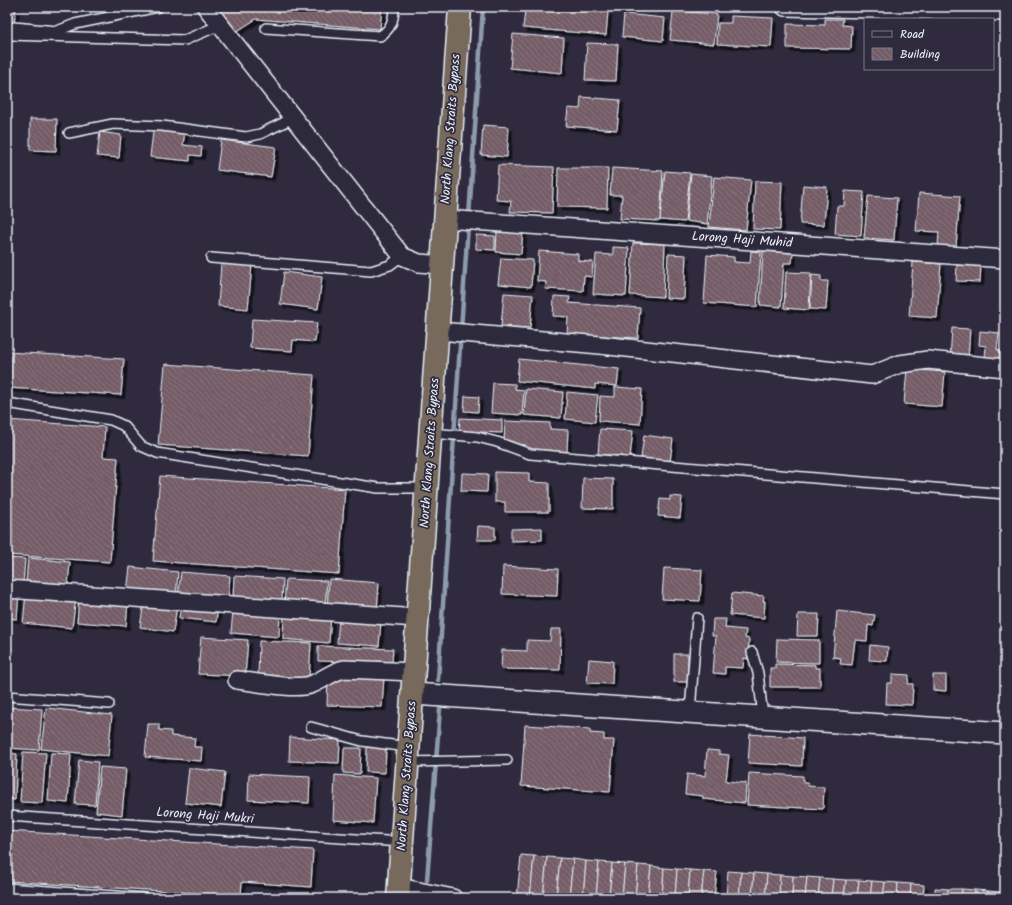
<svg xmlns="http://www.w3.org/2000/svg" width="1012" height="905" font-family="Kalam,sans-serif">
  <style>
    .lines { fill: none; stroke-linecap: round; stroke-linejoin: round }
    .stream { stroke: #8d9cad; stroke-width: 4.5 }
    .building { fill: url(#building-back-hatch); stroke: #e8f1f8; filter: url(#shadow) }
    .service-casing { stroke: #e8f1f8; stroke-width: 12 }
    .minor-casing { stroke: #e8f1f8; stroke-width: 20 }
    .tertiary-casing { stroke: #e8f1f8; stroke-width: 24 }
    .trunk-casing { stroke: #e8f1f8; stroke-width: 25 }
    .service { stroke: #2f2a3d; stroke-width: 9 }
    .minor { stroke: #2f2a3d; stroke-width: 17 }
    .tertiary { stroke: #2f2a3d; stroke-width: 21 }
    .trunk { stroke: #77695c; stroke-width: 22 }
    .labels { text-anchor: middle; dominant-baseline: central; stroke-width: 3.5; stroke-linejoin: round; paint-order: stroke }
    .street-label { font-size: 13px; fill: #e8f1f8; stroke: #2f2a3d }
  </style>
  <defs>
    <pattern id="building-back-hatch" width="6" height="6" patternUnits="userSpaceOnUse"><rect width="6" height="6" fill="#755d68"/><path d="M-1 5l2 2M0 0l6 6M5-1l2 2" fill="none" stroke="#89757e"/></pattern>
    <filter id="shadow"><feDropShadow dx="3.5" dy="3.5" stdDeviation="0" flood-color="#0009"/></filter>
  </defs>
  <rect width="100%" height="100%" fill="#2f2a3d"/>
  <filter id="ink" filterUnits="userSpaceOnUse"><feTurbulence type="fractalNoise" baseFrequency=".025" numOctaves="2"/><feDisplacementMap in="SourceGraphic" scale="8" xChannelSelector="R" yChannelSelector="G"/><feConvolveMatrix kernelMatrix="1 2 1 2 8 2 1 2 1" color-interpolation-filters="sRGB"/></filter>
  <g filter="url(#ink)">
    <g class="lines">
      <g class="stream">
        <polyline points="469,217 483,7"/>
        <polyline points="438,680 468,224"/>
        <polyline points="427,880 440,709"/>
      </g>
    </g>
    <g class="building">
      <polygon points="7,7 16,7 14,25 7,25"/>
      <polygon points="218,7 382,7 380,29 256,19 236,32"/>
      <polygon points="545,7 598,7 598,11 608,12 606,35 523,28 525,10 545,11"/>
      <polygon points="673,11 717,14 714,44 670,40"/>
      <polygon points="624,14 665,18 663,41 622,37"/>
      <polygon points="731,16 773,18 771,47 717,44 718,23 731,23"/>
      <polygon points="825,19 843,19 842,25 852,26 851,49 787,48 787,24 825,25"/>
      <polygon points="513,34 564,38 562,73 510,68"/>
      <polygon points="587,43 618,44 616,81 585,80"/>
      <polygon points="581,97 620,100 617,130 566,126 568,108 580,109"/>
      <polygon points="30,119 57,119 56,151 30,150"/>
      <polygon points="154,123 185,131 183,145 202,147 201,156 190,155 190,161 150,157"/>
      <polygon points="483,125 509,127 507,157 481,155"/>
      <polygon points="100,132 121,135 119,158 97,156"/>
      <polygon points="221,140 276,147 271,177 217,170"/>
      <polygon points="498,165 554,167 552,213 510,212 511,201 496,200"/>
      <polygon points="558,168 608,168 607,208 557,207"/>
      <polygon points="612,168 663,171 660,221 620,219 622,195 610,195"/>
      <polygon points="665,171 690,173 685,222 660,220"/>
      <polygon points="691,174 712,176 707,224 686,221"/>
      <polygon points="714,177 751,180 746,230 709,227"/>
      <polygon points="755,181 782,182 780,230 753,229"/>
      <polygon points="803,185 827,187 824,225 800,224"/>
      <polygon points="845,191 864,192 861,236 835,234 837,206 844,206"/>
      <polygon points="919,193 960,196 956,247 938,246 939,232 916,231"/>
      <polygon points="868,196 897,198 894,240 864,238"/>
      <polygon points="497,230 523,232 521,254 496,252"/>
      <polygon points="476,235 495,236 495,250 476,249"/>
      <polygon points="633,243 665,244 663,297 630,295"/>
      <polygon points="613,247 629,248 626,296 593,294 596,254 613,255"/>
      <polygon points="539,251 578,254 578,261 593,262 592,277 584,276 583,291 545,289 546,282 537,281"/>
      <polygon points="751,251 761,252 757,307 704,303 707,255 734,257 734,262 750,263"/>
      <polygon points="763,251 793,253 792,263 784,263 781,307 760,305"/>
      <polygon points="668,254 686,255 684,299 666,298"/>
      <polygon points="501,258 533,260 531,287 498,284"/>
      <polygon points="913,262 941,264 937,318 909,316"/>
      <polygon points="221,263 252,265 248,309 218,306"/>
      <polygon points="957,265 981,266 980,282 956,281"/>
      <polygon points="284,272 322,277 318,309 280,304"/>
      <polygon points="786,272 811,273 809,310 784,308"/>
      <polygon points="812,275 821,276 821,281 828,281 826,310 810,309"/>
      <polygon points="504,293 533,295 530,328 501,326"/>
      <polygon points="554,296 570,297 569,303 640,308 638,338 567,334 568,317 553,316"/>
      <polygon points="252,319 317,323 315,342 293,340 292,351 250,348"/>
      <polygon points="952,328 970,329 968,360 950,359"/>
      <polygon points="980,331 999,333 997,350 1000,350 999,360 985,358 986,346 979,345"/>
      <polygon points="7,352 124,359 121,395 7,388"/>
      <polygon points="519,359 619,369 617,386 595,384 595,389 517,381"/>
      <polygon points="165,364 314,375 308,456 158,445"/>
      <polygon points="907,369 945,372 942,407 904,404"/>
      <polygon points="493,383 515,384 515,389 524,390 522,415 491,413"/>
      <polygon points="615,387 642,389 640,424 599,421 600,396 615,397"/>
      <polygon points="526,389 563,392 561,418 524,415"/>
      <polygon points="567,392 598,395 595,422 565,419"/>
      <polygon points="465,396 479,397 478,412 464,411"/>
      <polygon points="460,418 502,420 502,433 459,431"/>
      <polygon points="7,420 105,427 103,457 118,458 110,562 7,555"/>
      <polygon points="505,421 550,423 550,429 568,430 567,452 526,451 526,445 504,444"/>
      <polygon points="600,429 633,431 630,457 598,454"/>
      <polygon points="644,435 673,439 670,462 641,458"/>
      <polygon points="495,472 529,473 529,482 549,483 549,512 505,512 505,502 495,502"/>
      <polygon points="462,473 488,474 487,492 461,491"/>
      <polygon points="160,476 345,489 339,574 153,561"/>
      <polygon points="583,478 613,479 613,509 582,508"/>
      <polygon points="670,496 682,497 680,518 658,516 660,499 670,500"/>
      <polygon points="478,526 495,527 495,540 477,540"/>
      <polygon points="542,528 542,540 511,541 511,529"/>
      <polygon points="7,558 25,559 23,584 7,583"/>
      <polygon points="28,558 70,562 68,586 26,583"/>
      <polygon points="503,566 558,569 557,596 502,594"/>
      <polygon points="130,567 178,572 176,597 127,592"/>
      <polygon points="664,568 702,570 700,601 662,599"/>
      <polygon points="181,572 230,576 228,601 178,597"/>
      <polygon points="234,576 283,579 282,601 233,599"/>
      <polygon points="286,579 327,581 325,606 284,604"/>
      <polygon points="329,579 379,583 377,612 327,608"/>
      <polygon points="7,592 19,593 17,619 7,618"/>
      <polygon points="26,593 76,598 72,628 23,623"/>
      <polygon points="732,593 764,596 763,601 765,601 764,618 730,615"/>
      <polygon points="79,598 128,602 126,626 77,622"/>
      <polygon points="144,602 177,606 173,632 140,627"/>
      <polygon points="181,604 218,608 216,622 179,618"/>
      <polygon points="233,610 280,613 279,637 231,633"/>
      <polygon points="837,611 875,615 873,626 868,625 867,641 855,640 852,665 840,664 841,658 833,657"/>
      <polygon points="284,613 331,616 329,643 283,639"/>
      <polygon points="798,614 819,614 818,636 797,636"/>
      <polygon points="339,618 381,622 379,646 337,643"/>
      <polygon points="713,619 726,619 725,628 746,630 745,638 749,639 748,659 744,658 743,668 725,667 725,674 713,673 716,636 712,636"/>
      <polygon points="551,629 561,629 560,670 501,669 502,650 527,651 527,640 550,641"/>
      <polygon points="201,637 248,640 245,676 198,674"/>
      <polygon points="777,639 819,640 819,663 776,662"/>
      <polygon points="259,641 311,643 309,681 258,679"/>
      <polygon points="870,645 888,647 887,661 869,660"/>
      <polygon points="318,646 393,649 392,663 318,661"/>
      <rect x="674" y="654" width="14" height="28"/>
      <polygon points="589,659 613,661 612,684 587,683"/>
      <polygon points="775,664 815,665 815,668 820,668 820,687 770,687 770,668 775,668"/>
      <polygon points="892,674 909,675 908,684 913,684 912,705 886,704 887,683 892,683"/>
      <polygon points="328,675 384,677 382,707 327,705"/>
      <polygon points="933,675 946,675 946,691 933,690"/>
      <polygon points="7,707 42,709 39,750 7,748"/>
      <polygon points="46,708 112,715 108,756 41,749"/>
      <polygon points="148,724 159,724 159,730 171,731 171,736 195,738 194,747 202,747 201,761 145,757"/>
      <polygon points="525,725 590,729 590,733 604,734 604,740 614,740 610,792 521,786"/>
      <polygon points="750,734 803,738 802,766 748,763"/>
      <polygon points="290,737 340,740 339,763 289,761"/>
      <polygon points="367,747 386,748 385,773 366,772"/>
      <polygon points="344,748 361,748 360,774 343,773"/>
      <polygon points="707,750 719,751 719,754 729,755 726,781 746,783 745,803 703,799 703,796 685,794 687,774 705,776"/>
      <polygon points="23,752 46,753 42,803 20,802"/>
      <polygon points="7,753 17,754 15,800 7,799"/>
      <polygon points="51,753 71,754 68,803 48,801"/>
      <polygon points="79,760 98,762 95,805 75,804"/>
      <polygon points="100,767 126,769 122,815 96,812"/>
      <polygon points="189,768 225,772 221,807 185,803"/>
      <polygon points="749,773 803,776 803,783 808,783 808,786 824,787 823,809 747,805"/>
      <polygon points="249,774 310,777 309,803 248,800"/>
      <polygon points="335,775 376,778 373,823 333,820"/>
      <polygon points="7,831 313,850 311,887 242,882 241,896 7,881"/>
      <polygon points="521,855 534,856 530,898 517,898"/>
      <polygon points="534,856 547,857 543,898 530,898"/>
      <polygon points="547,857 560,858 556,898 543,898"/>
      <polygon points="560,858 573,859 569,898 556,898"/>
      <polygon points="573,859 586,861 583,898 569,898"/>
      <polygon points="586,861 599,862 596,898 583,898"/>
      <polygon points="599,862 612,863 609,898 596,898"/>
      <polygon points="612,863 625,864 622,898 609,898"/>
      <polygon points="625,864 638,865 635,898 622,898"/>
      <polygon points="638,865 651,866 648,898 635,898"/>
      <polygon points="651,866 664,868 662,898 648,898"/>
      <polygon points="664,868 677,869 675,898 662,898"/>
      <polygon points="677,869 690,870 688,898 675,898"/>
      <polygon points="690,870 704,871 701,898 688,898"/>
      <polygon points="704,871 717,872 714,898 701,898"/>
      <polygon points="728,871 741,872 739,898 726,898"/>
      <polygon points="741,872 754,873 752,898 739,898"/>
      <polygon points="754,873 767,874 765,898 752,898"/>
      <polygon points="767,874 780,875 779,898 765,898"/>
      <polygon points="780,875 793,876 792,898 779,898"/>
      <polygon points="793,876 807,877 805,898 792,898"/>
      <polygon points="807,877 820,878 818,898 805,898"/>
      <polygon points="820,878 833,879 831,898 818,898"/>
      <polygon points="833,879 846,880 844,898 831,898"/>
      <polygon points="846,880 859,880 857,898 844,898"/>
      <polygon points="859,880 872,881 870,898 857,898"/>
      <polygon points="872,881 885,882 883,898 870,898"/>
      <polygon points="885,882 898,883 897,898 883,898"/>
      <polygon points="898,883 911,884 910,898 897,898"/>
      <polygon points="911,884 924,885 923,898 910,898"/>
      <polygon points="935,888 948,889 948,898 935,898"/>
      <polygon points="948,889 962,889 961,898 948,898"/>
      <polygon points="962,889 975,890 974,898 961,898"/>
      <polygon points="975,890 988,891 988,898 974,898"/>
      <polygon points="988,891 1001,892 1001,898 988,898"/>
    </g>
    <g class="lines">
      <g class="service-casing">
        <g id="service">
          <polyline points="14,27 57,31 75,24 158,7"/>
          <path d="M266 28 380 36C391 29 394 20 394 7"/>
          <polyline points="7,35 185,40 220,25"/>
          <polyline points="69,133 113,124 162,126 246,137 260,134 293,118"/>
          <polyline points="211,258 371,271 390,265 402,256"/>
          <polyline points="7,403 111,420 124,426 141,446 157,453 378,488 427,488"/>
          <polyline points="431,433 477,437 497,442 530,454 1005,494"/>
          <polyline points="752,652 758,673 763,717"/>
          <polyline points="7,696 109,704"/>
          <polyline points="690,712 697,618"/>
          <polyline points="311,727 362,741 408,747"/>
          <polyline points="408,762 507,760"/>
          <polyline points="7,816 402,842"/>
          <polyline points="7,888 145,898"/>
        </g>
      </g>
      <g class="minor-casing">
        <g id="minor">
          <polyline points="206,7 402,256 419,263 444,265"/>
          <polyline points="785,7 1005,12"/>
          <polyline points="445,219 1005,259"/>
          <polyline points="439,331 600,345 872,375 900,364 928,360 1005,368"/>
          <polyline points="7,589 417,618"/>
          <path d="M237 680C255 682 294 690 310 685 322 681 331 672 344 669L414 672"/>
          <polyline points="399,887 453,898"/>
        </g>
      </g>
      <g class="tertiary-casing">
        <polyline id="tertiary" points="413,694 1005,733"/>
      </g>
      <g class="trunk-casing">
        <polyline id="trunk" points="398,898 460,7"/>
      </g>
      <use href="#service" class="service"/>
      <use href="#minor" class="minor"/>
      <use href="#tertiary" class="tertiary"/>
      <use href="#trunk" class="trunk"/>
    </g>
  </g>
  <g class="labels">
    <g class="street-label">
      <text transform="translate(451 129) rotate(-86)">North Klang Straits Bypass</text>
      <text transform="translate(742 240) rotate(4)">Lorong Haji Muhid</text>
      <text transform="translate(430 453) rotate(-86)">North Klang Straits Bypass</text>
      <text transform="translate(407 776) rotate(-86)">North Klang Straits Bypass</text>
      <text transform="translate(205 816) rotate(4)">Lorong Haji Mukri</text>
    </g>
  </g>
  <rect width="1012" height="905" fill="none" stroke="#2f2a3d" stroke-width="24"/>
  <rect x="12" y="12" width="988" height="881" fill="none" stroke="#e8f1f8" stroke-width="1.5" filter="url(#ink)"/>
  <rect x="864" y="18" width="130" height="52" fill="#2f2a3d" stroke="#797a88"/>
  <rect x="872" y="31" width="20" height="6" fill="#2f2a3d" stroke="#797a88"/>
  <text x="900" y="38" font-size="12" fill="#e8f1f8">Road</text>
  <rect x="872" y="48" width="20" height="12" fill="url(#building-back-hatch)" stroke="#797a88"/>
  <text x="900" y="58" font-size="12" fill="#e8f1f8">Building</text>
</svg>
